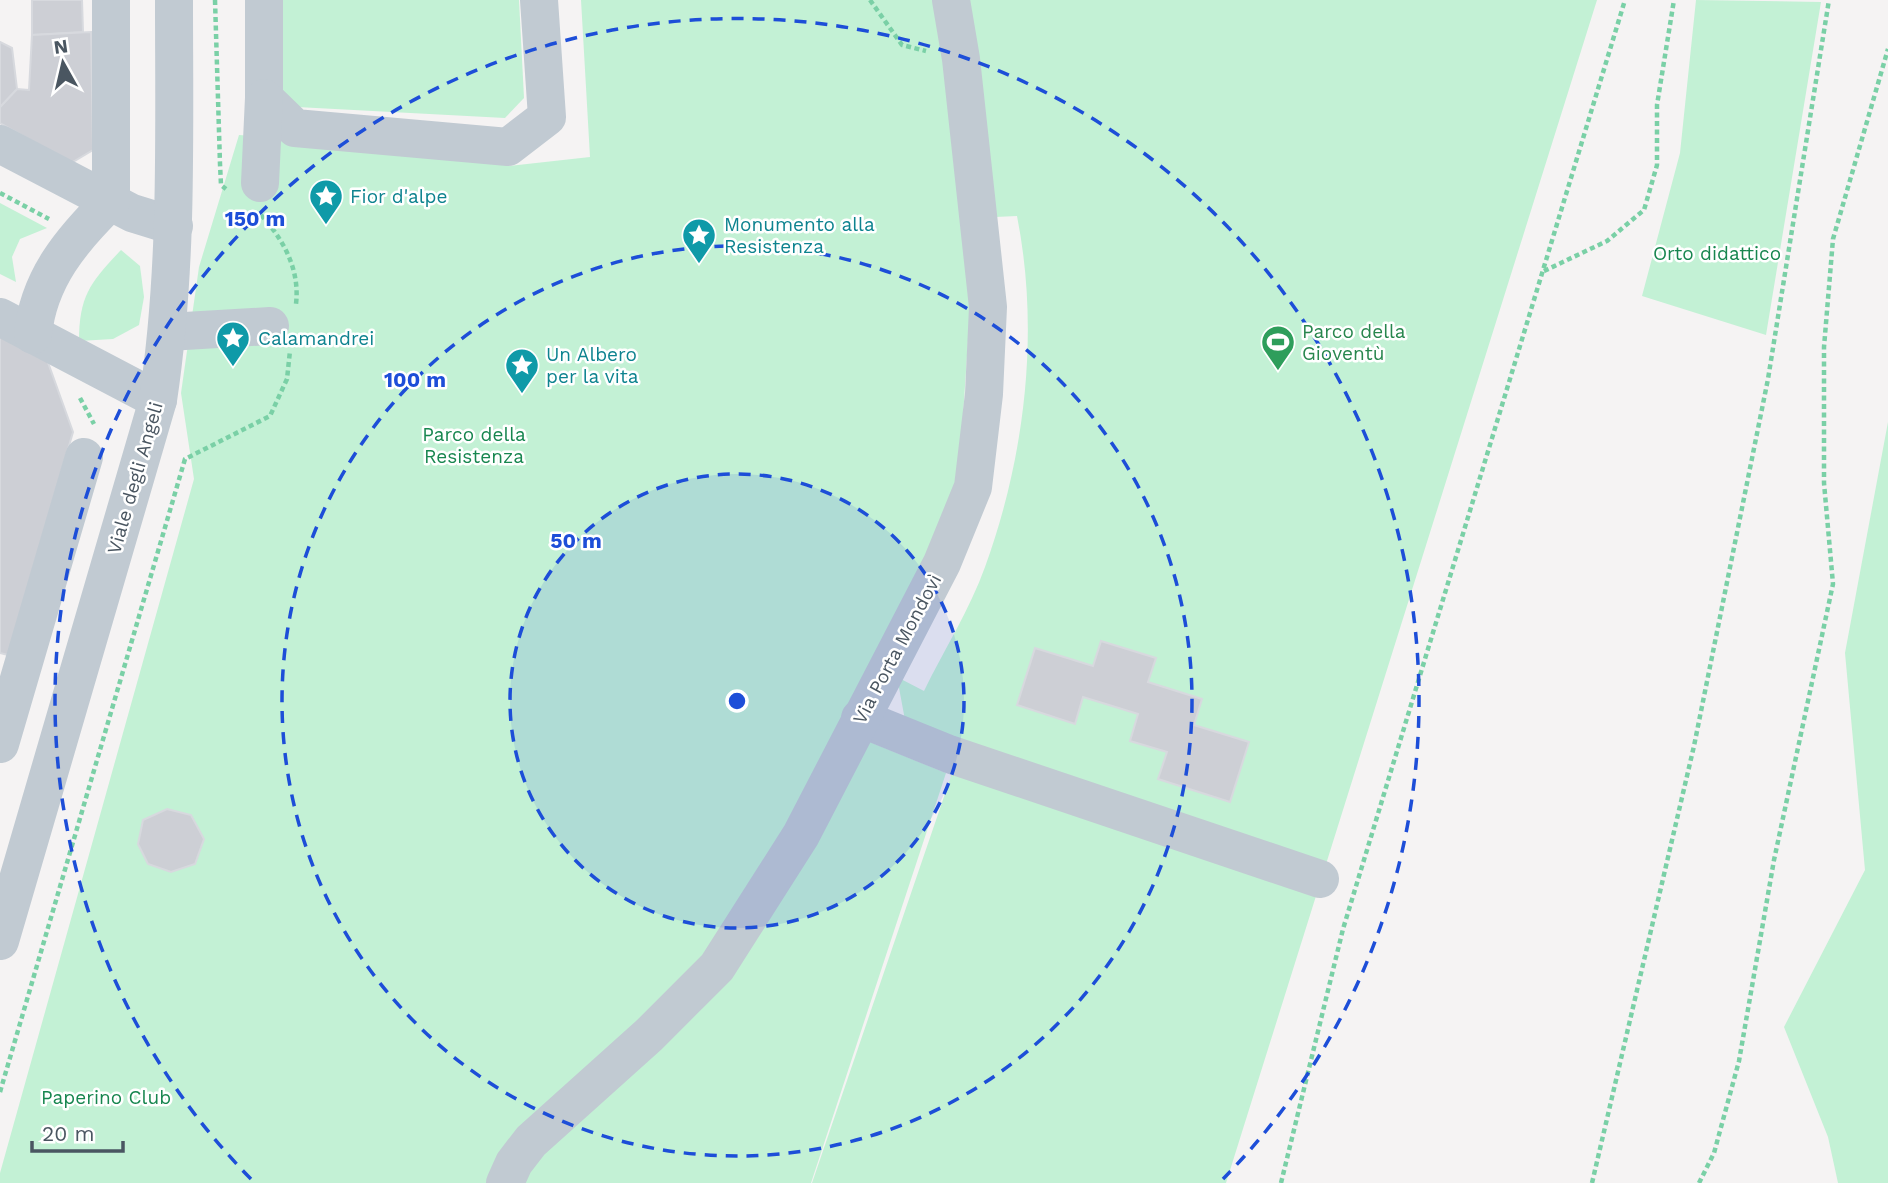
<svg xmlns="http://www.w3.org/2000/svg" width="1888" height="1183" font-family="'Work Sans',sans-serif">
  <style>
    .green { fill: #c3f1d5 }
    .building { fill: #cdcfd5; stroke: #d7d9de; stroke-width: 2 }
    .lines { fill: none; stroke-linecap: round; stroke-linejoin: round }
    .path { stroke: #7ad0a6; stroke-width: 4.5; stroke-dasharray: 5 3.5; stroke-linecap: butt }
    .minor { stroke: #c1cad2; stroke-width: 38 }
    .ring { fill: none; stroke: #1d4ed8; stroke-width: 3.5; stroke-dasharray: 12 9 }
    .labels { text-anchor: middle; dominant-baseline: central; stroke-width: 5; stroke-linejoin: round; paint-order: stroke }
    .culture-label { font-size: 19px; fill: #0d838f; stroke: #fff; text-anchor: start }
    .park-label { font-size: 19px; fill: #17864f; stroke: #fff }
    .leisure-label { font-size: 19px; fill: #27864d; stroke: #fff; text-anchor: start }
    .street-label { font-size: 19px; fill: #4a5661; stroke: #fff }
    .centre { fill: #1d4ed8; stroke: #fff; stroke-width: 3.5 }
    .ring-label { font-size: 21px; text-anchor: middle; font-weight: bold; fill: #1d4ed8; stroke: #fff; stroke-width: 5; stroke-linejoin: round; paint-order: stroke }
  </style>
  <rect width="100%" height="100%" fill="#f5f3f3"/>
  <g class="green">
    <polygon points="280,0 519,0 524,98 505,118 297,107 280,88"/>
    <path d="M581 0H1597L1226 1183H812L962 744 905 720 897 677 924 691C944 650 970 609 985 567 1025 457 1040 332 1017 216L995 217 970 310 959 477 927 557 838 729 946 773 811 1183H0V1173L194 479 181 393 199 267 239 135 505 155 509 166 590 157Z"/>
    <polygon points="1696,0 1821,2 1766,335 1642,296 1680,153"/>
    <polygon points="0,203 47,228 20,239 12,257 16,282 0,274"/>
    <path d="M121 250 140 266 144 297 139 325 113 339 79 341C79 295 91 282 121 250Z"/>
    <polygon points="1888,422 1888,1183 1838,1183 1828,1137 1784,1027 1865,870 1845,653"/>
  </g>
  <g class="building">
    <polygon points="32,0 82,0 83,32 32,35"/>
    <polygon points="91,32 93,150 71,163 0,123 0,107 17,89 29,90 32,35"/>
    <polygon points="0,42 12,48 17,89 0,107"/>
    <polygon points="0,333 46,357 73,432 8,655 0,653"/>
    <polygon points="1101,641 1156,658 1148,682 1202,699 1194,725 1249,742 1230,802 1158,779 1167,752 1130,741 1138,714 1083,697 1075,724 1017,705 1035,648 1093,666"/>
    <polygon points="167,809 191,815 204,839 195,864 171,872 148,864 138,844 143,820"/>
  </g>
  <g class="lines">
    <g class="path">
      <polyline points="215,0 220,164 221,185 226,189"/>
      <polyline points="870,0 902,45 926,51"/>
      <polyline points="0,193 49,219"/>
      <path d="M261 215C284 240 300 270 296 304"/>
      <polyline points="1544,271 1607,241 1644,210 1657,165 1657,105 1674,0"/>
      <polyline points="80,398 94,424"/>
      <polyline points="0,1092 185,459 270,416 287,379 290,351"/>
      <polyline points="1281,1183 1343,929 1625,0"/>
      <polyline points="1592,1183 1694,746 1768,379 1829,0"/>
      <polyline points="1699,1183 1714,1153 1739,1061 1774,860 1833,584 1824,483 1824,347 1833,239 1888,49"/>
    </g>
    <g class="minor">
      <polyline points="264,0 264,98 295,128 508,147 547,117 539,0"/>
      <polyline points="0,144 132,213 174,226"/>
      <polyline points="260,183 264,98"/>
      <polyline points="0,317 158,400"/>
      <polyline points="168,332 270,326"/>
      <path d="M33 335C38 279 72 239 111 201V0"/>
      <polyline points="860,718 949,754 1320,879"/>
      <polyline points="0,744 84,457"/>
      <path d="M0 941 158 400C178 267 174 134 174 0"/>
      <polyline points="505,1183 514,1163 531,1141 649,1035 717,967 801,835 942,563 973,487 984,394 988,307 961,59 951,0"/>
    </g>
  </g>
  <circle cx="737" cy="701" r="227" fill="#1d4ed8" fill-opacity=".12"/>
  <g class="ring">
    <circle cx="737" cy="701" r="227"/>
    <circle cx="737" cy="701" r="455"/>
    <path d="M251 1179A682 682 0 1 1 1223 1179"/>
  </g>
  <defs>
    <g id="sight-pin" transform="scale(1.75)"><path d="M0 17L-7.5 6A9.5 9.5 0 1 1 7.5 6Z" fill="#0f9aa8" stroke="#fff"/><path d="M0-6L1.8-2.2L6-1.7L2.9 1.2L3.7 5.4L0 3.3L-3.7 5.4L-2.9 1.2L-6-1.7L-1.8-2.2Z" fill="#fff"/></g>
    <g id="stadium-pin" transform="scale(1.75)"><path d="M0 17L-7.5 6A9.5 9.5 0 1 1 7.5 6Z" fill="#2e9e5b" stroke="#fff"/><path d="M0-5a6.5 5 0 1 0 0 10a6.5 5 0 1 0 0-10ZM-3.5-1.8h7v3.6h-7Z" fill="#fff"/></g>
  </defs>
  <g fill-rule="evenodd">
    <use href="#sight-pin" x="326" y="196"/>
    <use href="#sight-pin" x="699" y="235"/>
    <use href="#sight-pin" x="233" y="338"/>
    <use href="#stadium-pin" x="1278" y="342"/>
    <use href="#sight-pin" x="522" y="365"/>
  </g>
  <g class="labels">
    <g class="culture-label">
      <text x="350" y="196">Fior d'alpe</text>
      <text x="724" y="224">Monumento alla<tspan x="724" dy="22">Resistenza</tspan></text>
      <text x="258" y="338">Calamandrei</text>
      <text x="546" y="354">Un Albero<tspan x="546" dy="22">per la vita</tspan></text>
    </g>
    <g class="park-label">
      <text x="1717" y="253">Orto didattico</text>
      <text x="474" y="434">Parco della<tspan x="474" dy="22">Resistenza</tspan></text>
      <text x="106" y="1097">Paperino Club</text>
    </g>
    <g class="leisure-label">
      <text x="1302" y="331">Parco della<tspan x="1302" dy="22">Gioventù</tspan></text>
    </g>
    <g class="street-label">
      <text transform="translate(135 478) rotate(-74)">Viale degli Angeli</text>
      <text transform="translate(897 649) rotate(-62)">Via Porta Mondovì</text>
    </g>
  </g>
  <circle cx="737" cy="701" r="10" class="centre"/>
  <g class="ring-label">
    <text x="255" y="226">150 m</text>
    <text x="415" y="387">100 m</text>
    <text x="576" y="548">50 m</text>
  </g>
  <g transform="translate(63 63) rotate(352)" stroke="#ffffff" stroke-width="5" paint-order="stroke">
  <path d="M0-5L12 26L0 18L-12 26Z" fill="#4a5661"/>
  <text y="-10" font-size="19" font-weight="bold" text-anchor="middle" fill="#4a5661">N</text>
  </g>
  <path d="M32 1141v10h91v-10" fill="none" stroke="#4a5661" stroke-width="3.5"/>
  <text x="42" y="1141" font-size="21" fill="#4a5661" stroke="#ffffff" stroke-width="5" paint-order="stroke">20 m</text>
</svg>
